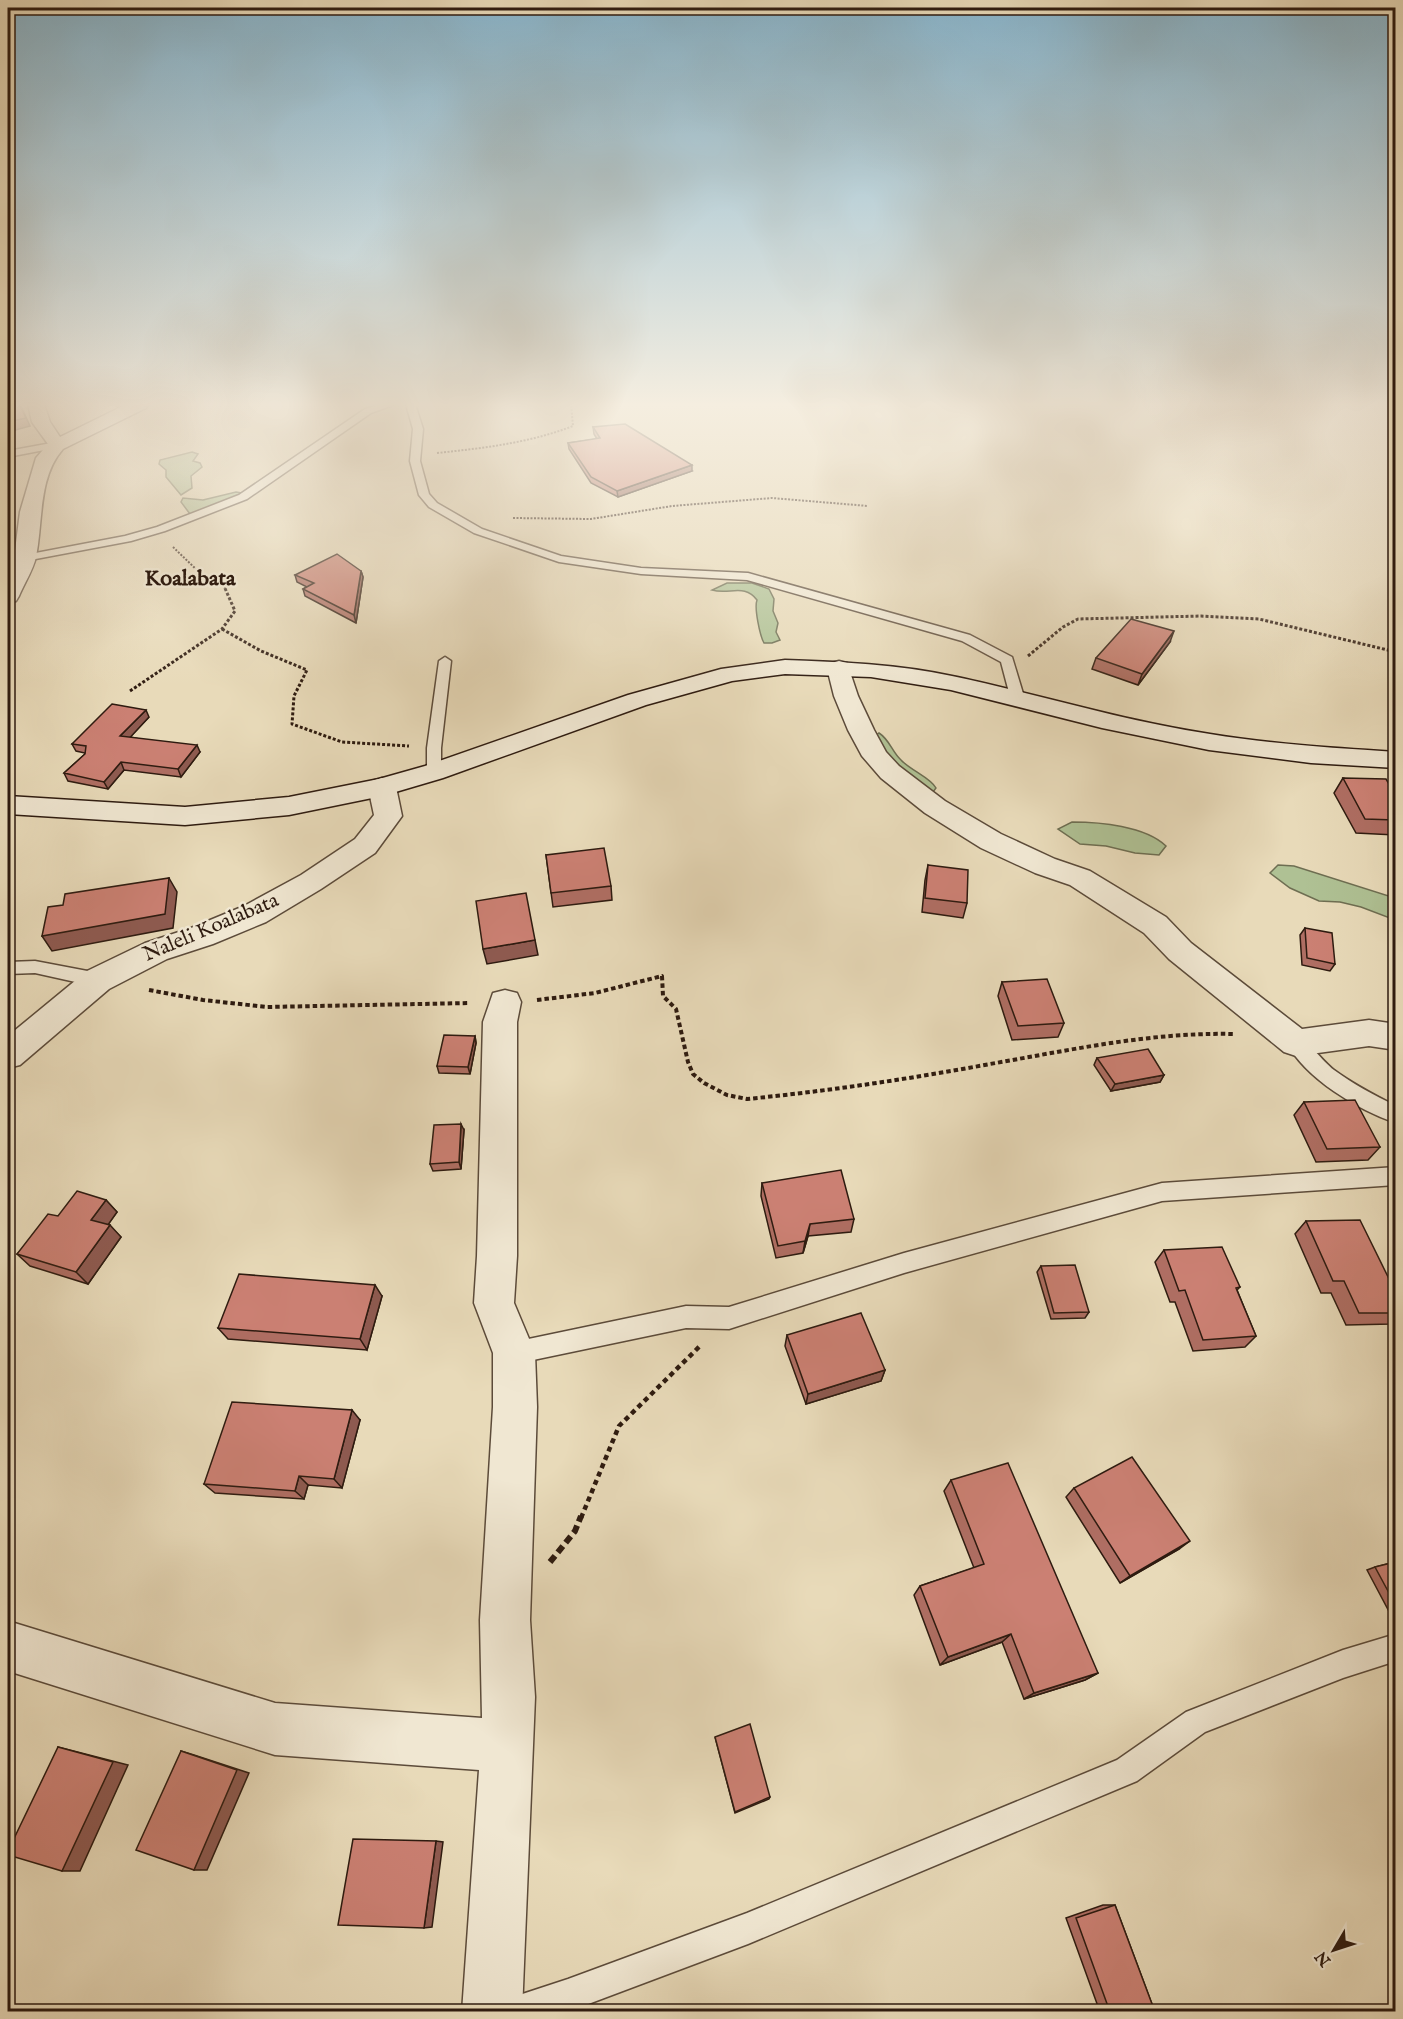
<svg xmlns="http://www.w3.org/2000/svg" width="1403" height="2019" font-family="'IM FELL English',serif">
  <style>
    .green { fill: #afc194; stroke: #6e6e52; stroke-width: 1.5 }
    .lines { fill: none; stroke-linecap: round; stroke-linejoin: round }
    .lane-casing { stroke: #5c4b3a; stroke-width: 3 }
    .street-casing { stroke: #5c4b3a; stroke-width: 3 }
    .secondary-casing { stroke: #2e1b10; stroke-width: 3 }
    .path-far4 { stroke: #2e1b10; stroke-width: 2; stroke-dasharray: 2 1.5; stroke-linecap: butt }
    .path-far3 { stroke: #2e1b10; stroke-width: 3; stroke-dasharray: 3 2; stroke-linecap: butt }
    .path-far2 { stroke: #2e1b10; stroke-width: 4; stroke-dasharray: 4.5 3; stroke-linecap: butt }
    .path-far1 { stroke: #2e1b10; stroke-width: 4.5; stroke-dasharray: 5 4; stroke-linecap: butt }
    .path { stroke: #2e1b10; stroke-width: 6; stroke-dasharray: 8 4.5; stroke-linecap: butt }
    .lane { fill: #f0e7d2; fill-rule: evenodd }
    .street { fill: #f0e7d2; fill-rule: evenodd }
    .secondary { fill: #f0e7d2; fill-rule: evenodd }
    .wall { fill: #af6e63; stroke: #2e1b10; stroke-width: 1.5 }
    .shaded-wall { fill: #8e5a50; stroke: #2e1b10; stroke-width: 1.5 }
    .building { fill: #cb8073; stroke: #2e1b10; stroke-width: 1.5 }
    .labels { text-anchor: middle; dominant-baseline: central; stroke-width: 5; stroke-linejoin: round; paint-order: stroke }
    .street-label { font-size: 21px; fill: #2e1b10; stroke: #f0e7d2 }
    .far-district-label { font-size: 22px; font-weight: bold; fill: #2e1b10; stroke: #f0e7d2 }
  </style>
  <rect width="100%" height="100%" fill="#e8dab9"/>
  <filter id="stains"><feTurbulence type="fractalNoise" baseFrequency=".00333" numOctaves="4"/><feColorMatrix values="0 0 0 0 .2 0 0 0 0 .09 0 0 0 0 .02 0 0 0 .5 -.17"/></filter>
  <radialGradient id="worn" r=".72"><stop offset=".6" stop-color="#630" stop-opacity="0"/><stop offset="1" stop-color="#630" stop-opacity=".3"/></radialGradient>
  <g class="green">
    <polygon points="192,452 198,454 193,461 200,463 202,467 191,476 192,488 181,495 166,477 166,470 159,464 160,460"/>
    <polygon points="236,492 242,493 239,496 190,514 181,502 183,498 203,500"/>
    <path d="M727 583H752L769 589 774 599 773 611 778 623 776 632 780 640 772 643H764C760 636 754 608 757 600 745 583 729 595 712 590Z"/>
    <path d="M879 733C890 740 892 752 901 760 910 770 931 778 936 788L933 792 906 777 873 738Z"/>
    <path d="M1072 822C1100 822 1145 826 1166 846L1159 855 1135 853 1106 846 1080 844 1058 829Z"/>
    <polygon points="1278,865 1294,866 1395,898 1395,920 1361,907 1340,902 1319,901 1290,888 1270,873"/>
  </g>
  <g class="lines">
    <g class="lane-casing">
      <g id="lane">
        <polygon points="382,404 396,404 371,413 247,499 165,531 131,541 25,561 19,558 25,555 125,536 157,527 239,495 365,409"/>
        <polygon points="406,404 415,404 423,429 420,461 429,494 437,503 482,529 561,556 641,568 748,573 970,635 1012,657 1025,700 1018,704 1011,700 1001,662 962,641 747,580 641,574 559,562 474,533 429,507 419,495 410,461 413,429"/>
        <polygon points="57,442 62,445 60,447 8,457 8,451"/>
        <polygon points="445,657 451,661 441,748 441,772 434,777 427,772 427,748 439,661"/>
        <polygon points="35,961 98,973 104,975 107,980 104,985 98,987 35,973 8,974 8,962"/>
        <path d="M1296 1036C1308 1040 1322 1061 1334 1070 1353 1084 1374 1095 1396 1106V1123C1358 1110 1305 1078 1287 1043L1289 1038Z"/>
        <polygon points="1396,1167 1396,1185 1162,1201 904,1273 729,1329 686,1328 514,1364 506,1361 503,1353 506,1345 514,1342 686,1306 729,1307 904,1253 1162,1183"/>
        <polygon points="1396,1634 1396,1661 1343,1678 1205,1732 1137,1781 748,1944 567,2012 496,2012 501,2001 568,1979 747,1913 1117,1760 1186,1712 1343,1650"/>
      </g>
    </g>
    <g class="street-casing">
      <g id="street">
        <path d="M28 404H44L50 422 60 437 127 404H148L146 408 63 449C38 477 43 522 36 557 33 570 24 584 19 596L16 601 8 603V573L14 558 20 512 36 458 48 444 32 422Z"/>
        <polygon points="839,661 847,663 858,696 874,730 886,752 899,766 945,801 1001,834 1055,859 1090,871 1166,917 1191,943 1302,1029 1369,1020 1396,1024 1396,1050 1369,1046 1296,1056 1284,1052 1169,959 1144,933 1070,885 1035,873 981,848 925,813 881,778 862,756 848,730 834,696 827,668 831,663"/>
        <polygon points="382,778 392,781 396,787 402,816 375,853 321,889 266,922 213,944 167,959 109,989 20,1065 8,1068 8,1036 87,971 145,943 191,928 244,906 301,875 355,839 374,815 368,787 372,781"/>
        <polygon points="505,990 517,993 521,1002 517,1022 517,1256 514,1303 535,1353 537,1407 530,1620 535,1697 522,2012 462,2012 479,1770 275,1755 8,1671 8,1621 275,1703 482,1718 480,1620 493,1407 493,1353 474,1303 477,1256 483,1022 493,993"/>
      </g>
    </g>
    <g class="secondary-casing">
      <path id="secondary" d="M785 660C841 662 897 664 952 676 1038 694 1123 721 1210 734 1271 744 1333 748 1396 752V768L1311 763 1209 750 1102 728 951 690 871 677 785 674 732 681 646 705 443 778 382 796 289 815 185 825 8 814V796L185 807 289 797 379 779 425 766 628 695 721 669Z"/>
    </g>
    <g class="path-far4">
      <path d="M437 453C484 448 529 443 573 426L571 404"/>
      <polyline points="513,518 591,519 672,506 772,498 868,506"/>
      <polyline points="173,547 199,572 217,579 225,588"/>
    </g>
    <g class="path-far3">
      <polyline points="222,629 261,651 307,670 294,696 292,724 342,742 409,746"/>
      <polyline points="1028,656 1063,627 1078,619 1201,616 1259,619 1396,652"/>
      <polyline points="130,691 222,629 235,611 224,586"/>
    </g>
    <g class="path-far2">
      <polyline points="149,990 203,1000 267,1007 470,1003"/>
      <path d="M537 1000 595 993 662 976 663 996 676 1009 688 1062 693 1074 704 1083 727 1095 747 1099C828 1091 909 1079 990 1064 1071 1050 1151 1032 1233 1034"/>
    </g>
    <polyline class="path-far1" points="581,1518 619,1426 701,1345"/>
    <polyline class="path" points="550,1562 575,1531 581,1516"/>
    <use href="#lane" class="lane"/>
    <use href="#street" class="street"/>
    <use href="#secondary" class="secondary"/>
  </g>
  <g class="wall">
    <polygon points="593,427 692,471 618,497 591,483 569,449 568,443 597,439 594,434"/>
    <polygon points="8,432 12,445 8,444"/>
    <polygon points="361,571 363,577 356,623 305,596 303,589 307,587 297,582 295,575"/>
    <polygon points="1170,642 1138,685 1092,669 1096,658"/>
    <polygon points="149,717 130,737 200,752 181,777 124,770 108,789 68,781 64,773 85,754 85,753 76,751 72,744"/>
    <polygon points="1343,778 1395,794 1395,835 1356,833 1334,793"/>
    <polygon points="546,855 611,886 612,900 553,907"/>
    <polygon points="928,865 967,903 963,918 922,912 925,880"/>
    <polygon points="1305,928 1335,964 1330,971 1302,965 1300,935"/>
    <polygon points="1002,982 1064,1023 1058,1037 1012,1040 998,996"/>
    <polygon points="475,1036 476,1043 470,1074 439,1073 437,1066"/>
    <polygon points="1097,1058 1164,1075 1160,1082 1111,1091 1094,1065"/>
    <polygon points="1304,1102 1380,1147 1368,1160 1316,1162 1294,1115"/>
    <polygon points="464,1130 461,1169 433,1171 430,1164"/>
    <polygon points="762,1183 854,1219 851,1232 808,1236 803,1253 776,1258 761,1196"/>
    <polygon points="106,1200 117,1212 108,1224 121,1237 88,1284 30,1266 17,1254 58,1216"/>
    <polygon points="1306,1221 1395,1291 1395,1321 1392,1324 1346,1325 1331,1293 1321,1293 1295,1234"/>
    <polygon points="1164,1250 1240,1287 1237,1290 1256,1336 1245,1347 1193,1351 1175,1302 1170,1302 1155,1262"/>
    <polygon points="1041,1266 1089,1312 1085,1318 1051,1319 1037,1272"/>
    <polygon points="382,1296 367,1350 228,1339 218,1328"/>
    <polygon points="787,1335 885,1370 881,1381 806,1404 785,1346"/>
    <polygon points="360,1420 342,1488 308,1485 304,1499 215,1493 204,1484"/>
    <polygon points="951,1480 1098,1673 1085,1680 1024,1699 1002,1642 940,1665 914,1595 920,1586 974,1568 944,1491"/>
    <polygon points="1074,1488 1179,1549 1120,1583 1066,1497"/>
    <polygon points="1395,1562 1395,1616 1392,1617 1367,1570 1375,1567"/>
    <polygon points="715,1737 770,1797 769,1799 735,1813"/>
    <polygon points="1103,1905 1115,1905 1155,2012 1100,2012 1066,1918"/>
  </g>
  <g class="shaded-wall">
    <polygon points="20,404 30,426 8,432 8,422"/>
    <polygon points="8,463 12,506 8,507"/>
    <polygon points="692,465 692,471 618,497 617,491"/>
    <polygon points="361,571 363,577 356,623 354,615"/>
    <polygon points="1174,631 1170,642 1138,685 1142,674"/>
    <polygon points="146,710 149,717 124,744 120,736"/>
    <polygon points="197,745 200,752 181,777 178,769"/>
    <polygon points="121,762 124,770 108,789 104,782"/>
    <polygon points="169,878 177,892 173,928 52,951 42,936"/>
    <polygon points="535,940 538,955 487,964 483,949"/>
    <polygon points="475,1036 476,1043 470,1074 468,1067"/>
    <polygon points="1164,1075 1160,1082 1111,1091 1115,1084"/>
    <polygon points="461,1124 464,1130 461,1169 459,1162"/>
    <polygon points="106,1200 117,1212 103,1232 91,1220"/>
    <polygon points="810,1224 808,1236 803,1253 805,1241"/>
    <polygon points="110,1225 121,1237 88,1284 76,1272"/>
    <polygon points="375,1285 382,1296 367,1350 360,1339"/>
    <polygon points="8,1365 13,1369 8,1375"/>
    <polygon points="885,1370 881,1381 806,1404 808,1394"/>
    <polygon points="352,1410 360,1420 342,1488 334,1479"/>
    <polygon points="299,1476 308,1485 304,1499 295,1491"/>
    <polygon points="1190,1541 1179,1549 1120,1583 1130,1576"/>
    <polygon points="1011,1634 1002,1642 940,1665 948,1657"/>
    <polygon points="1098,1673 1085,1680 1024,1699 1034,1693"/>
    <polygon points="58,1747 128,1765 80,1871 62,1871"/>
    <polygon points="181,1751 194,1755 249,1773 207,1870 194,1870"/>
    <polygon points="436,1841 443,1842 432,1927 424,1928"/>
  </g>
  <g class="building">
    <polygon points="8,404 19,404 26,418 8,422"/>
    <polygon points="625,424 692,465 617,491 591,477 568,443 600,438 593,427"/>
    <polygon points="337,554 361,571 354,615 303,589 314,583 295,575"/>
    <polygon points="1131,619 1174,631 1142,674 1096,658"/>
    <polygon points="112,704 146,710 120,736 197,745 178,769 121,762 104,782 64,773 85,754 86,746 72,744"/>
    <polygon points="1343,778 1386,779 1395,794 1395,820 1365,819"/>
    <polygon points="604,848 611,886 551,893 546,855"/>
    <polygon points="928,865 968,870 967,903 925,898"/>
    <polygon points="169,878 165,914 42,936 48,907 63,905 65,894"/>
    <polygon points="526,893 535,940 483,949 476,901"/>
    <polygon points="1305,928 1332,933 1335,964 1307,958"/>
    <polygon points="1047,979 1064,1023 1018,1026 1002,982"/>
    <polygon points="444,1035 475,1036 468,1067 437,1066"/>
    <polygon points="1148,1049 1164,1075 1115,1084 1097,1058"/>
    <polygon points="1355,1100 1380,1147 1327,1149 1304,1102"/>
    <polygon points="461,1124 459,1162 430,1164 434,1125"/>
    <polygon points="841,1170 854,1219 810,1224 805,1241 778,1246 762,1183"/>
    <polygon points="77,1191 106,1200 91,1220 110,1225 76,1272 17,1254 48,1214 58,1216"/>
    <polygon points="1360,1220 1395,1291 1395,1313 1359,1313 1344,1281 1333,1281 1306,1221"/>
    <polygon points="1222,1247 1240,1287 1236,1288 1256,1336 1203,1340 1185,1290 1179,1291 1164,1250"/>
    <polygon points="1075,1265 1089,1312 1054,1313 1041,1266"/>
    <polygon points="239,1274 375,1285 360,1339 218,1328"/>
    <polygon points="861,1313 885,1370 808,1394 787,1335"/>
    <polygon points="232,1402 352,1410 334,1479 299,1476 295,1491 204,1484"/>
    <polygon points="1132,1457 1190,1541 1130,1576 1074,1488"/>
    <polygon points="1008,1463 1098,1673 1034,1693 1011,1634 948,1657 920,1586 984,1564 951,1480"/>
    <polygon points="1395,1562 1395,1604 1375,1567"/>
    <polygon points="750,1724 770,1797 735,1812 715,1737"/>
    <polygon points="58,1747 113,1762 62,1871 8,1855 8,1851"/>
    <polygon points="181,1751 237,1770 194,1870 136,1850"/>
    <polygon points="353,1839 436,1841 424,1928 338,1925"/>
    <polygon points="1115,1905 1155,2012 1110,2012 1076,1918"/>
  </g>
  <linearGradient id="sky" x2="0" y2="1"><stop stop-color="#88b7d0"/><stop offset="0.59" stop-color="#f5eee0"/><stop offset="1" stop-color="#f5eee0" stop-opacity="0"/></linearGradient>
  <rect width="1403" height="686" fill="url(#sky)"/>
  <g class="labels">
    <g class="street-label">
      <text transform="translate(211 928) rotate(-23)">Naleli Koalabata</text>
    </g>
    <g class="far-district-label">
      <text x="190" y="579">Koalabata</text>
    </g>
  </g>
  <rect width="1403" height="2019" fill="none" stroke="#e8dab9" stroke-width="30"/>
  <rect x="9" y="9" width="1385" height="2001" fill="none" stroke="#2e1b10" stroke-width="3"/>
  <rect x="15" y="15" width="1373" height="1989" fill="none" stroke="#2e1b10" stroke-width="1.5"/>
  <g transform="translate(1334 1950) rotate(231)" stroke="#f0e7d2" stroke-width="4.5" paint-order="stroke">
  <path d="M0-4.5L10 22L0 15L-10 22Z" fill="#2e1b10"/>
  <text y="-9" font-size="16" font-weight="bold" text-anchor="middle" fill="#2e1b10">N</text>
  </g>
  <rect width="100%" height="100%" filter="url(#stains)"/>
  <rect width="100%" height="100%" fill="url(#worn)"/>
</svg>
